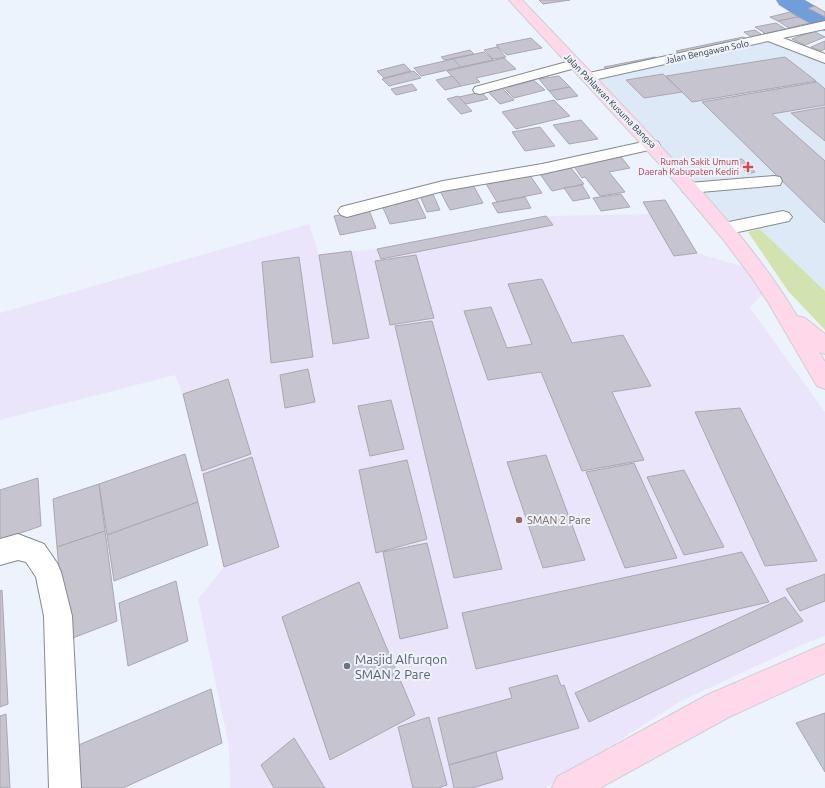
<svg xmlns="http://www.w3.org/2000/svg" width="825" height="788" font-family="Ubuntu,sans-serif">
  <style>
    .built { fill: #dee9f8 }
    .education { fill: #ebe5fb }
    .green { fill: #d2e3af }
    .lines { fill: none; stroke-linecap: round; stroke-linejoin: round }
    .river { fill: #719ed8; fill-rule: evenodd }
    .building { fill: #c6c4ce; stroke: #a9a7b0 }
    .minor-casing { stroke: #848a91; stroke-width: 2 }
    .major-casing { stroke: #cfcfd0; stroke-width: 2 }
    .minor { fill: #fff; fill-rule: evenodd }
    .major { fill: #ffd8e9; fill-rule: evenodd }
    .health-dot { fill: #e0444e; stroke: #edf3fc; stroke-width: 1.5 }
    .education-dot { fill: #8d6e63; stroke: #edf3fc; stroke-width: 1.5 }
    .worship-dot { fill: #6b7280; stroke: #edf3fc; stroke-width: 1.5 }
    .labels { text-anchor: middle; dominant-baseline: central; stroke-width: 4; stroke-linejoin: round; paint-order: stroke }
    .far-street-label { font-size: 9px; fill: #35373a; stroke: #edf3fc }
    .far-health-label { font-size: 9px; fill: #be3a42; stroke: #edf3fc; text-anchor: end }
    .education-label { font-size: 11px; fill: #785e54; stroke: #edf3fc; text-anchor: start }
    .near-worship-label { font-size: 13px; fill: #5b616d; stroke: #edf3fc; text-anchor: start }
  </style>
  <rect width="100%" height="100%" fill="#edf3fc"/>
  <polygon class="built" points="771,38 825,59 825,291 760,229 739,225 724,229 589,77"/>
  <polygon class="education" points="651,214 674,255 697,253 758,271 768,287 750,308 825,412 825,636 804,644 679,702 546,788 230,788 229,747 198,599 224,567 183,394 175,375 0,420 0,313 309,224 319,255 378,249 546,216"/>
  <polygon class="green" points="760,229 825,291 825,330 788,291 748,232"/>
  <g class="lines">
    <polygon class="river" points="776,0 805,0 825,12 825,31 816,28 779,5"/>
  </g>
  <g class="building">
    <polygon points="539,0 570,0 543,4"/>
    <polygon points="815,6 825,12 825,17 808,8"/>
    <polygon points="790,12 798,17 778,21 770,17"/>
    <polygon points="798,17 810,23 789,28 778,21"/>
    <polygon points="776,23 787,30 766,34 755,27"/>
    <polygon points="755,30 765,37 754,39 744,32"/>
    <polygon points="813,31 825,37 805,45 792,39"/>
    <polygon points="743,37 750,41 682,56 676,51"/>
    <polygon points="531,38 542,48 507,55 496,45"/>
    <polygon points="825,41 825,49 821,51 811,47"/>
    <polygon points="497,47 506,57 493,59 484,50"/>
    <polygon points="470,50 474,54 444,60 441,57"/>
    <polygon points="484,52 493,60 461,67 453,59"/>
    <polygon points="655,57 660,61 609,72 604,67"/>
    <polygon points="785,57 816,81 692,102 666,76"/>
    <polygon points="504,58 516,69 476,78 480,82 461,86 447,71"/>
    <polygon points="453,59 461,67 421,76 414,68"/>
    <polygon points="404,64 411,71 384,78 377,71"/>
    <polygon points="414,71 421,78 389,86 382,79"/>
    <polygon points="663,74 682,92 644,98 626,80"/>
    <polygon points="452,76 461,86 445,90 436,80"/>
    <polygon points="559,76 570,87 549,91 539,79"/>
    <polygon points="531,78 545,90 514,98 501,85"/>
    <polygon points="817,82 825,89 825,105 772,114 825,161 825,223 702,102"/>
    <polygon points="412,84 417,90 396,95 391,89"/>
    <polygon points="500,86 514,100 500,104 486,90"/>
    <polygon points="570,87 578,96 557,100 549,91"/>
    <polygon points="481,92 488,99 466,104 459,97"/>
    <polygon points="458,96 472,111 461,114 447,99"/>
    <polygon points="554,100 570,116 516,129 502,112"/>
    <polygon points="825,107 825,141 791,113"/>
    <polygon points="581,120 598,139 569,144 553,125"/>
    <polygon points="540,127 555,146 525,151 512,132"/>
    <polygon points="621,157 630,168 609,172 625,192 600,196 585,177 582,178 573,165"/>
    <polygon points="742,159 755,172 748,174 735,160"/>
    <polygon points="571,168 584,184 552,191 540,174"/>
    <polygon points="529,174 542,193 497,202 485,182"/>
    <polygon points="473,185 483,203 450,210 440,191"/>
    <polygon points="582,185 590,198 573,201 564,188"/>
    <polygon points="432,192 440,210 427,212 419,194"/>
    <polygon points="621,194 630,207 601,211 593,198"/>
    <polygon points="416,197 426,218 390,224 381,203"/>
    <polygon points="525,197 531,208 498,213 492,203"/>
    <polygon points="665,200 697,253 674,256 643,202"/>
    <polygon points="369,210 376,228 340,235 334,216"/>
    <polygon points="546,216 553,225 381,259 377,249"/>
    <polygon points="351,251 369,338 333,344 319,255"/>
    <polygon points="416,255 434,318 390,325 375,261"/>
    <polygon points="299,257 313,357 271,363 262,262"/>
    <polygon points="542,279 572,343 623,335 651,386 612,392 644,460 582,471 541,372 488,380 464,311 491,307 507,348 532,344 508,284"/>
    <polygon points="432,321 502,569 454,578 395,326"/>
    <polygon points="308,369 315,402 285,408 280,375"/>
    <polygon points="228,379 251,454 202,471 183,394"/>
    <polygon points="391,400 404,449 370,456 358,406"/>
    <polygon points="740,408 817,561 765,566 695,412"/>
    <polygon points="185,454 198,502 107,535 99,484"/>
    <polygon points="546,455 585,560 543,568 507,462"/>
    <polygon points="252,457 279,547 224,567 203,474"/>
    <polygon points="407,460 427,539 376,553 359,470"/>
    <polygon points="634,463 677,558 625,568 586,472"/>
    <polygon points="684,470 724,547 684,555 647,477"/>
    <polygon points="38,478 41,526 0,540 0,490"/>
    <polygon points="99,484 105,531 57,547 53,499"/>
    <polygon points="198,502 208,545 114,581 107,535"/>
    <polygon points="105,531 117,621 65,641 57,547"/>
    <polygon points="427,543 448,628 400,639 383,552"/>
    <polygon points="742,552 769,602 476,669 462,613"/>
    <polygon points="825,574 825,601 800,611 786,589"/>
    <polygon points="176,581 188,641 128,666 119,603"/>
    <polygon points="359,582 415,715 330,760 282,617"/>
    <polygon points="2,590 8,704 0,707 0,591"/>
    <polygon points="785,597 803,621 589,722 575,693"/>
    <polygon points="557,675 561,686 564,685 579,728 449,765 438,718 512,698 509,688"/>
    <polygon points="211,689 222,743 123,788 73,788 69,749"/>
    <polygon points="825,713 825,772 796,723"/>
    <polygon points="6,714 10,788 0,788 0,716"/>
    <polygon points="429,717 447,785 438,788 413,788 398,727"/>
    <polygon points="294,738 325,788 274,788 261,765"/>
    <polygon points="496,752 503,779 472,788 454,788 449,765"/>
  </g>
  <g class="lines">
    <g class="minor-casing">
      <g id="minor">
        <polygon points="825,21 825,29 783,38 825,54 825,63 768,41 589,81 584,80 582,77 584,74 589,73"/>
        <polygon points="574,60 579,61 581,64 579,67 480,94 475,93 473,90 475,87"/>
        <polygon points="652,140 658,142 660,145 658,148 542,174 443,191 347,217 341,215 338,211 341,207 443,181 542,164"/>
        <polygon points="774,176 780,177 782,181 780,185 689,193 683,192 681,188 683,184 689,183"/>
        <polygon points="783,211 789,213 792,217 789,221 724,235 718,233 715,229 718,225 724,223"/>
        <polygon points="18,534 44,544 57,563 61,572 72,616 81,788 49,788 44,616 36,577 26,562 18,560 0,565 0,539"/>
      </g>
    </g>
    <g class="major-casing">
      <g id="major">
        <path d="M509 0H522C577 58 633 115 687 175 727 219 766 264 797 316L805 318 825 334V354L819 352 825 362V389L817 386 768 302 750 275 722 238 664 169Z"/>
        <polygon points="825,644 825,673 729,717 600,788 552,788 557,777 707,695"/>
      </g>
    </g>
    <use href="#minor" class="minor"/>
    <use href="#major" class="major"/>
  </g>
  <path class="health-dot" d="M746 161h4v4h4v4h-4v4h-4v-4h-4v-4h4z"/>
  <circle class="education-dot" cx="519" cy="520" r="4"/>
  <circle class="worship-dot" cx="347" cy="666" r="4"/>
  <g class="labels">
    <g class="far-street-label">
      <text transform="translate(707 52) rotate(-12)">Jalan Bengawan Solo</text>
      <text transform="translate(610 101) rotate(46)">Jalan Pahlawan Kusuma Bangsa</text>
    </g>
    <g class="far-health-label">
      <text x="739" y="162">Rumah Sakit Umum<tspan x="739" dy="10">Daerah Kabupaten Kediri</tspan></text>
    </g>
    <g class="education-label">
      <text x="527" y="520">SMAN 2 Pare</text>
    </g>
    <g class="near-worship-label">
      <text x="355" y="659">Masjid Alfurqon<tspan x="355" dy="15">SMAN 2 Pare</tspan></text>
    </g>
  </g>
</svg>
